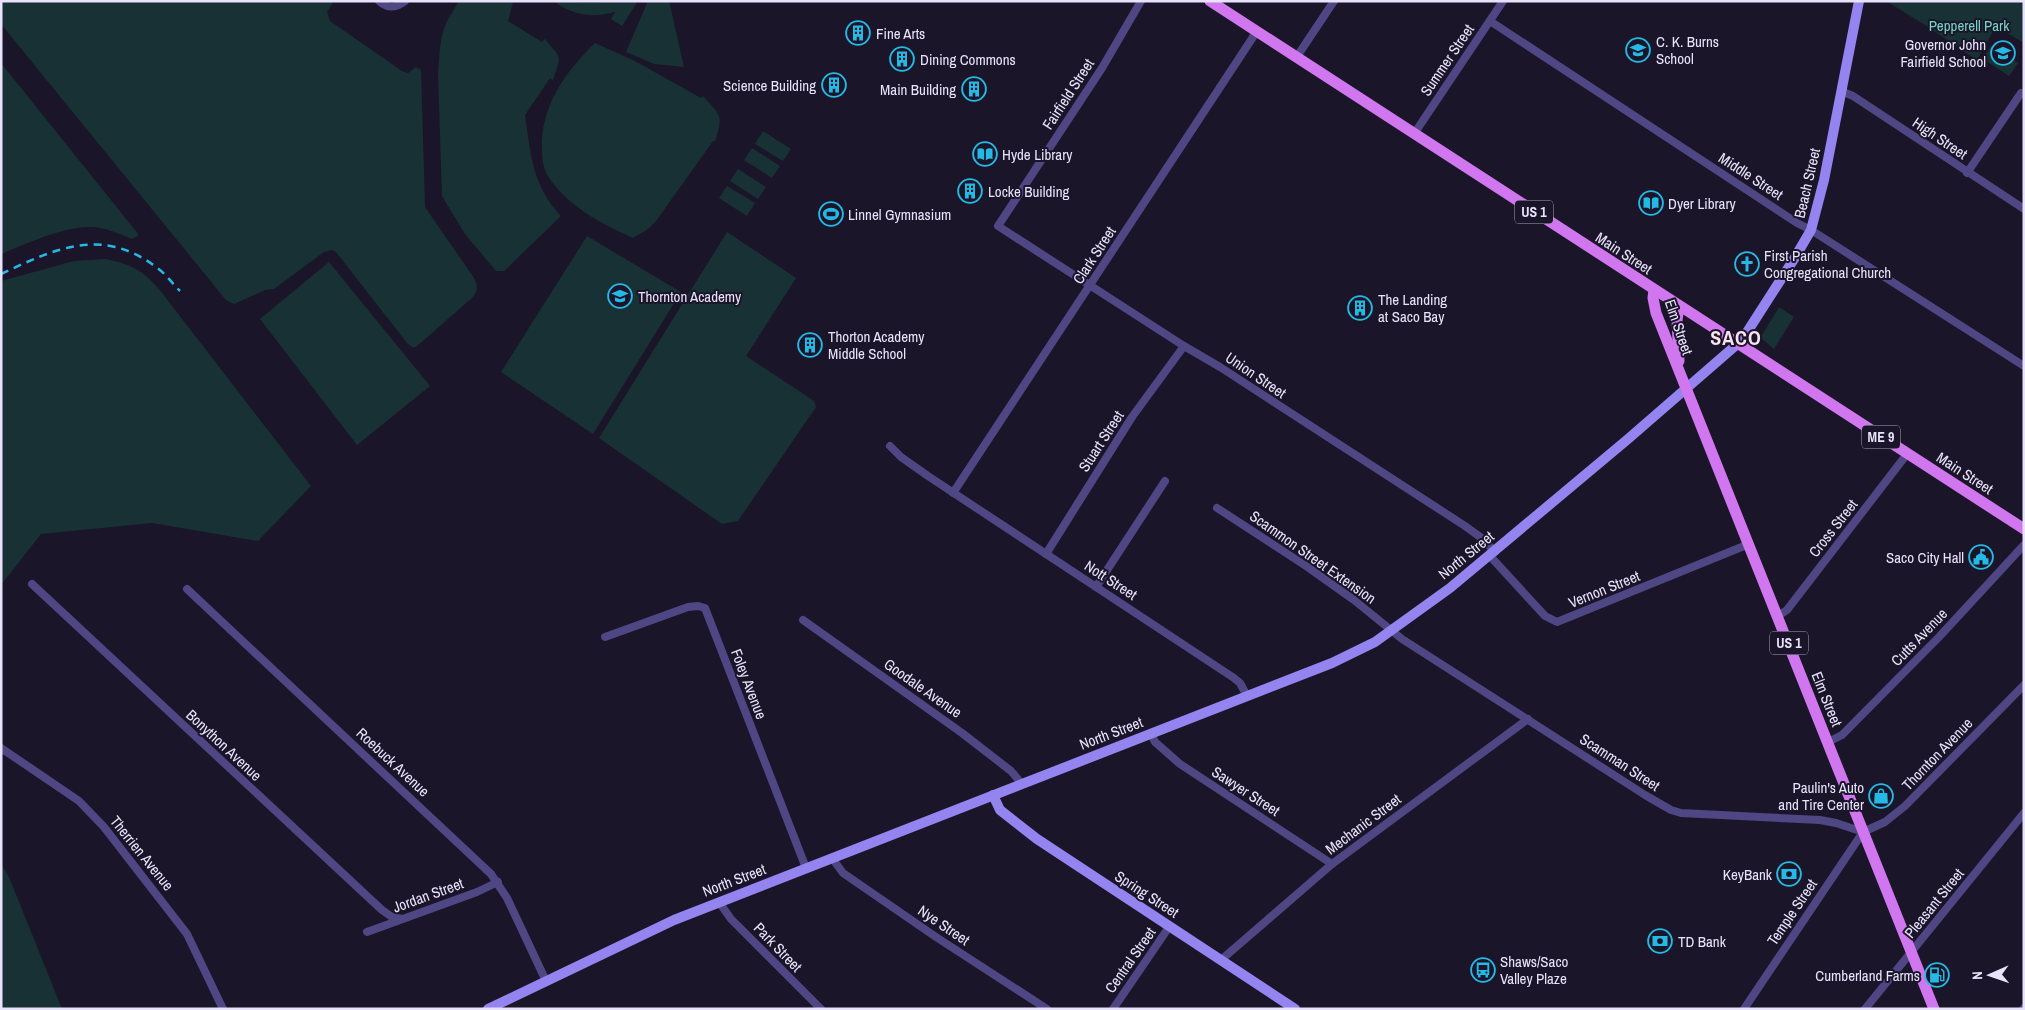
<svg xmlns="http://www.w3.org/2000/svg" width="2025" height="1010" font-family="'Archivo Narrow',sans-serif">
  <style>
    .green { fill: #183134 }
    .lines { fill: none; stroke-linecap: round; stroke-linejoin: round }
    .minor { stroke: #4f4684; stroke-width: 8 }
    .secondary { stroke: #9484f0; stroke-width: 10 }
    .primary { stroke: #d076ef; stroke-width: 11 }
    .rail { stroke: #24bae5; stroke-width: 2.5; stroke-dasharray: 8 6; stroke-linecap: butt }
    .labels { text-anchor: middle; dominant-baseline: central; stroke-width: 4; stroke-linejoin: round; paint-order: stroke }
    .shield { fill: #1b152a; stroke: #aaa4bc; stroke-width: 1 }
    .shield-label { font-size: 14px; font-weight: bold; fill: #e8e2fb }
    .park-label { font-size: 15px; fill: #75d5c8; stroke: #1b152a }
    .poi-label { font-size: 15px; fill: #e8e2fb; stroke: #1b152a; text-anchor: start }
    .street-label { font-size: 15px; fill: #e8e2fb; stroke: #1b152a }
    .district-label { font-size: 20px; font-weight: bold; letter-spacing: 1px; fill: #fce3f0; stroke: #1b152a }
  </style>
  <rect width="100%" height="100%" fill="#1b152a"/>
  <g class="green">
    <path d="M1 1H334L327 12 330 21 402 71 408 73 416 67 421 70 425 207 474 278C478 286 478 289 473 297L416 347H412L407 343 336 252 332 250 324 252 274 289 265 290 234 304 226 300 1 24Z"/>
    <path d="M459 1H512L513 2 508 21 542 42 545 39C563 61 561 53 553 80L550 78 525 115C531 155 532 185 561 216L504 271H496L465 234 442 196 438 73 440 48 442 35 447 21Z"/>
    <path d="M554 1 595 3 609 1H638L622 26 611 19 615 12C593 18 573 16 554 1Z"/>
    <polygon points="648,1 669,1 684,67 654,64 626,52"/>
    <polygon points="1886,1 2024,1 2024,43 1996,26 1977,60 1925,25"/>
    <path d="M595 43 635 61 701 98 703 96C722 117 723 115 715 142L713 141 656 221 648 229 633 238C602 224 567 206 548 176 543 168 542 159 542 150 540 107 565 72 595 43Z"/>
    <polygon points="1991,46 2018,63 2009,76 1983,59"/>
    <path d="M1 63 139 235 132 239C119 234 105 227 91 227 65 226 25 244 1 254Z"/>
    <polygon points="763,131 791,149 783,161 755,144"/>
    <polygon points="752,148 780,166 772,178 744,160"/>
    <polygon points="738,169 766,187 758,199 730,181"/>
    <polygon points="727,186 755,203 747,216 719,198"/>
    <polygon points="727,232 796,278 746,356 814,401 816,407 738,521 722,524 599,438"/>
    <polygon points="587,236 681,292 593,434 501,372"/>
    <path d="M106 259C132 265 141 269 159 289L311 486 258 541 152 523 41 534 1 585V281L74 261Z"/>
    <polygon points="329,262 430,386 357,445 260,319"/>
    <polygon points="1779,307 1794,317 1774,349 1762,339 1762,335"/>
    <polygon points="1,864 9,877 62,1009 1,1009"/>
  </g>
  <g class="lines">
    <g class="minor">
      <path d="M379 1C388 9 396 8 405 1"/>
      <polyline points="1141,1 1102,68 998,226 1184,346 1220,367 1465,526 1483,539 1495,552"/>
      <polyline points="1490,21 1797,223 1811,230 2024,366"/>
      <polyline points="1296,58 1334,1"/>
      <polyline points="1841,91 1853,96 2024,209"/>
      <polyline points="1414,134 1503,1"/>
      <polyline points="1967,173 2021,93"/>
      <polyline points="890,446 901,457 928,476 1234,678 1240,683 1247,696"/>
      <polyline points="953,493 1257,31"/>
      <polyline points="1217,508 1306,566 1354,600 1402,639 1645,795 1671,810 1681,813 1820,820 1836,823 1863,832"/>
      <polyline points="1046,554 1132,417 1184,346"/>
      <polyline points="1490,556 1545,616 1557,622 1749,544"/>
      <polyline points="32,584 382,910 392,917 402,919"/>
      <polyline points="1096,587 1165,481"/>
      <polyline points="187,589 491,874 507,898 546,981"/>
      <polyline points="1778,616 1787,610 1907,454"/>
      <polyline points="803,620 962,733 1011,771 1022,784"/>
      <polyline points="605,637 688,607 698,606 705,608 806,868"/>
      <polyline points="1151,734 1155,742 1180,764 1332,864"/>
      <polyline points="1828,742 1842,735 1939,637 2024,545"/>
      <polyline points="1,748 79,801 104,827 187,934 223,1009"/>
      <polyline points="1863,832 1885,822 1905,806 2024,685"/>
      <polyline points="832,858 843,873 936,937 1047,1009"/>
      <polyline points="719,902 731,919 821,1009"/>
      <polyline points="367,932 477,892 498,882"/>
      <polyline points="1221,960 1332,864 1528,719"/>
      <polyline points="1113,1009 1169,927"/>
      <polyline points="1744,1009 1863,832"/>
      <polyline points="1865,1009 2024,813"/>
      <polyline points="2023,1009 2024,1008"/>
    </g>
    <g class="secondary">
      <polyline points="993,795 1000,810 1037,839 1295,1009"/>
      <polyline points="488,1009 674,920 1332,663 1375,642 1450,588 1628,439 1742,340 1794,259 1811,230 1824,180 1859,1"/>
    </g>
    <g class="primary">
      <polyline points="1210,1 2024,529"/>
      <polyline points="1654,290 1653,298 1656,313 1934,1009"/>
      <polyline points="1679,361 1677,320 1679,307"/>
    </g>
    <path class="rail" d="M1 274C54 249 102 226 156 267 165 273 172 283 180 291"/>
  </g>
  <defs>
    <g id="building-ring" transform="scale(1.25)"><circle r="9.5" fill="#1b152a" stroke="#24bae5" stroke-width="1.5"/><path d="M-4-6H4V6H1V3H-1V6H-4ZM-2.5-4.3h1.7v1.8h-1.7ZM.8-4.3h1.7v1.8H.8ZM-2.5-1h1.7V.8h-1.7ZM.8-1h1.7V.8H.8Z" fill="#24bae5"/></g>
    <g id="school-ring" transform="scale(1.25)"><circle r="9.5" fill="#1b152a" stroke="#24bae5" stroke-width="1.5"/><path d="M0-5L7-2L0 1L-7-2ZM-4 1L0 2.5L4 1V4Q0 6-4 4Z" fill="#24bae5"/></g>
    <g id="library-ring" transform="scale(1.25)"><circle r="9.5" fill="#1b152a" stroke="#24bae5" stroke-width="1.5"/><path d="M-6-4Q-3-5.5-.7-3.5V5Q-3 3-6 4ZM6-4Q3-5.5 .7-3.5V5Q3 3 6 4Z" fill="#24bae5"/></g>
    <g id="stadium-ring" transform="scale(1.25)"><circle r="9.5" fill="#1b152a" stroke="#24bae5" stroke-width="1.5"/><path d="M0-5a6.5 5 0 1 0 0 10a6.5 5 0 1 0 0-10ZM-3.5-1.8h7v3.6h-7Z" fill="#24bae5"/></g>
    <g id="church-ring" transform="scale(1.25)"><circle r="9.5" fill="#1b152a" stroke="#24bae5" stroke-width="1.5"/><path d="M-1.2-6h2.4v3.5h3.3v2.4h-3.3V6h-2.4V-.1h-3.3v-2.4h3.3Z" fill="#24bae5"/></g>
    <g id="civic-ring" transform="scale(1.25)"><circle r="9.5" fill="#1b152a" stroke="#24bae5" stroke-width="1.5"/><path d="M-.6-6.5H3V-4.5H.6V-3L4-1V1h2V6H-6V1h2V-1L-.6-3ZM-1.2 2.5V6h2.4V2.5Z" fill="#24bae5"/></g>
    <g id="shop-ring" transform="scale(1.25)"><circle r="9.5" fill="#1b152a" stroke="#24bae5" stroke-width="1.5"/><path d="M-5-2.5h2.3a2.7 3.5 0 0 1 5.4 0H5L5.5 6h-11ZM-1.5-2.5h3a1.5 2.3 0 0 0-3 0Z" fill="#24bae5"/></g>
    <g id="bank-ring" transform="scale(1.25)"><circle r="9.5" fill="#1b152a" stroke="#24bae5" stroke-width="1.5"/><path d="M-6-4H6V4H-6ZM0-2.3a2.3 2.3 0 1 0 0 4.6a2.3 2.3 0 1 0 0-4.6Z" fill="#24bae5"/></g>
    <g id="bus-ring" transform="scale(1.25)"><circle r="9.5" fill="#1b152a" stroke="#24bae5" stroke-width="1.5"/><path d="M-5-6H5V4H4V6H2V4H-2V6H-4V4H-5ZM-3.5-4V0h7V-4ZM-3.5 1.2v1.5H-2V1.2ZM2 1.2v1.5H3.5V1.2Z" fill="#24bae5"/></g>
    <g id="fuel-ring" transform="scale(1.25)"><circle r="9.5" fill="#1b152a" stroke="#24bae5" stroke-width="1.5"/><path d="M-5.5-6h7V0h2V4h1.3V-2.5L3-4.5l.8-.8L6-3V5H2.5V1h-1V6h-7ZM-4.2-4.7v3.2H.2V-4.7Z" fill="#24bae5"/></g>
  </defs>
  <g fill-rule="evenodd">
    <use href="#building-ring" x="858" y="33"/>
    <use href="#school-ring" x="1638" y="50"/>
    <use href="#school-ring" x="2003" y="53"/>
    <use href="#building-ring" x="902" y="59"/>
    <use href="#building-ring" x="834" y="85"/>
    <use href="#building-ring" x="974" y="89"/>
    <use href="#library-ring" x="985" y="154"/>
    <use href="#building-ring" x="970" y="191"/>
    <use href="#library-ring" x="1651" y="203"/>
    <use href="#stadium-ring" x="831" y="214"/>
    <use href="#church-ring" x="1747" y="264"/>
    <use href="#school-ring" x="620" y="296"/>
    <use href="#building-ring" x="1360" y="308"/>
    <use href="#building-ring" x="810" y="345"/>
    <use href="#civic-ring" x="1981" y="557"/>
    <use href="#shop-ring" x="1881" y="796"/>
    <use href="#bank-ring" x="1789" y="874"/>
    <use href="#bank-ring" x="1660" y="941"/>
    <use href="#bus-ring" x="1483" y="970"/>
    <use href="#fuel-ring" x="1937" y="975"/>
  </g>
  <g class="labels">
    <g class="shield">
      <rect x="1515" y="200.5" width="38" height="23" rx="4"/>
      <rect x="1862" y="425.5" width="38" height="23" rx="4"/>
      <rect x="1770" y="631.5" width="38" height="23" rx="4"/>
    </g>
    <g class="shield-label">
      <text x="1534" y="212">US 1</text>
      <text x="1881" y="437">ME 9</text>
      <text x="1789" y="643">US 1</text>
    </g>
    <g class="park-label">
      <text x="1969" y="25">Pepperell Park</text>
    </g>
    <g class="poi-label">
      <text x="876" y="33">Fine Arts</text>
      <text x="1656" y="41">C. K. Burns<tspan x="1656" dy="17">School</tspan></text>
      <text x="1986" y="44" text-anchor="end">Governor John<tspan x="1986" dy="17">Fairfield School</tspan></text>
      <text x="920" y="59">Dining Commons</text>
      <text x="816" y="85" text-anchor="end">Science Building</text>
      <text x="956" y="89" text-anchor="end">Main Building</text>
      <text x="1002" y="154">Hyde Library</text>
      <text x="988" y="191">Locke Building</text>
      <text x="1668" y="203">Dyer Library</text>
      <text x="848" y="214">Linnel Gymnasium</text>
      <text x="1764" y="255">First Parish<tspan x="1764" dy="17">Congregational Church</tspan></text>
      <text x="638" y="296">Thornton Academy</text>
      <text x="1378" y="299">The Landing<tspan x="1378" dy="17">at Saco Bay</tspan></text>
      <text x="828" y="336">Thorton Academy<tspan x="828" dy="17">Middle School</tspan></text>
      <text x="1964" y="557" text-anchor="end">Saco City Hall</text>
      <text x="1864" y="787" text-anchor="end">Paulin's Auto<tspan x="1864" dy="17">and Tire Center</tspan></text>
      <text x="1772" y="874" text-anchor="end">KeyBank</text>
      <text x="1678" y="941">TD Bank</text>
      <text x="1500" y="961">Shaws/Saco<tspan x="1500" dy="17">Valley Plaze</tspan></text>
      <text x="1920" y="975" text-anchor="end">Cumberland Farms</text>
    </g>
    <g class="street-label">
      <text transform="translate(1447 60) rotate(-56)">Summer Street</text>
      <text transform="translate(1068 94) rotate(-57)">Fairfield Street</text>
      <text transform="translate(1940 138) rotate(34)">High Street</text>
      <text transform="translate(1751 176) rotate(33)">Middle Street</text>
      <text transform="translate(1807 183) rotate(-77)">Beach Street</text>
      <text transform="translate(1624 253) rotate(33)">Main Street</text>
      <text transform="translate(1094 255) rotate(-57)">Clark Street</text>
      <text transform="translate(1679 327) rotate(71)">Elm Street</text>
      <text transform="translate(1256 375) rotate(34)">Union Street</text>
      <text transform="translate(1101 441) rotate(-57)">Stuart Street</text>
      <text transform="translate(1965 473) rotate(33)">Main Street</text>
      <text transform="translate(1833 528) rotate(-52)">Cross Street</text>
      <text transform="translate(1466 555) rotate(-39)">North Street</text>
      <text transform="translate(1313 557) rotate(35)">Scammon Street Extension</text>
      <text transform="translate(1111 580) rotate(33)">Nott Street</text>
      <text transform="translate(1604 589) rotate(-22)">Vernon Street</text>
      <text transform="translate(1919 637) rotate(-46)">Cutts Avenue</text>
      <text transform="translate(749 684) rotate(69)">Foley Avenue</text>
      <text transform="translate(923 688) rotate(35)">Goodale Avenue</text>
      <text transform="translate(1827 699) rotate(68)">Elm Street</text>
      <text transform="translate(1111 733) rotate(-21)">North Street</text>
      <text transform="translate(224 745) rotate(43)">Bonython Avenue</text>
      <text transform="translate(1937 754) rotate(-46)">Thornton Avenue</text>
      <text transform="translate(393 762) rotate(43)">Roebuck Avenue</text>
      <text transform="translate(1620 762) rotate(33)">Scamman Street</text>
      <text transform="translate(1246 791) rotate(33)">Sawyer Street</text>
      <text transform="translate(1363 824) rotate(-37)">Mechanic Street</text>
      <text transform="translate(142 853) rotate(51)">Therrien Avenue</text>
      <text transform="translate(734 880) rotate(-21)">North Street</text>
      <text transform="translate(1147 894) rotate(33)">Spring Street</text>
      <text transform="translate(428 895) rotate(-20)">Jordan Street</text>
      <text transform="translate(1934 903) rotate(-51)">Pleasant Street</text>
      <text transform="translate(1792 912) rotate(-56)">Temple Street</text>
      <text transform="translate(944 925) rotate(34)">Nye Street</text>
      <text transform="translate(778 947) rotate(46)">Park Street</text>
      <text transform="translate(1130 960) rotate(-55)">Central Street</text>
    </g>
    <g class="district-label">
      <text x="1736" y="337">SACO</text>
    </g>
  </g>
  <rect width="2025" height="1010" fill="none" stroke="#e8e2fb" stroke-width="5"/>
  <g transform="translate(1990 975) rotate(268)" stroke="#1b152a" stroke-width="4" paint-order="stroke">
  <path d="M0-4L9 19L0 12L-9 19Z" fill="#e8e2fb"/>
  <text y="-8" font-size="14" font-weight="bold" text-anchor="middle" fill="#e8e2fb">N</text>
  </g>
</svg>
